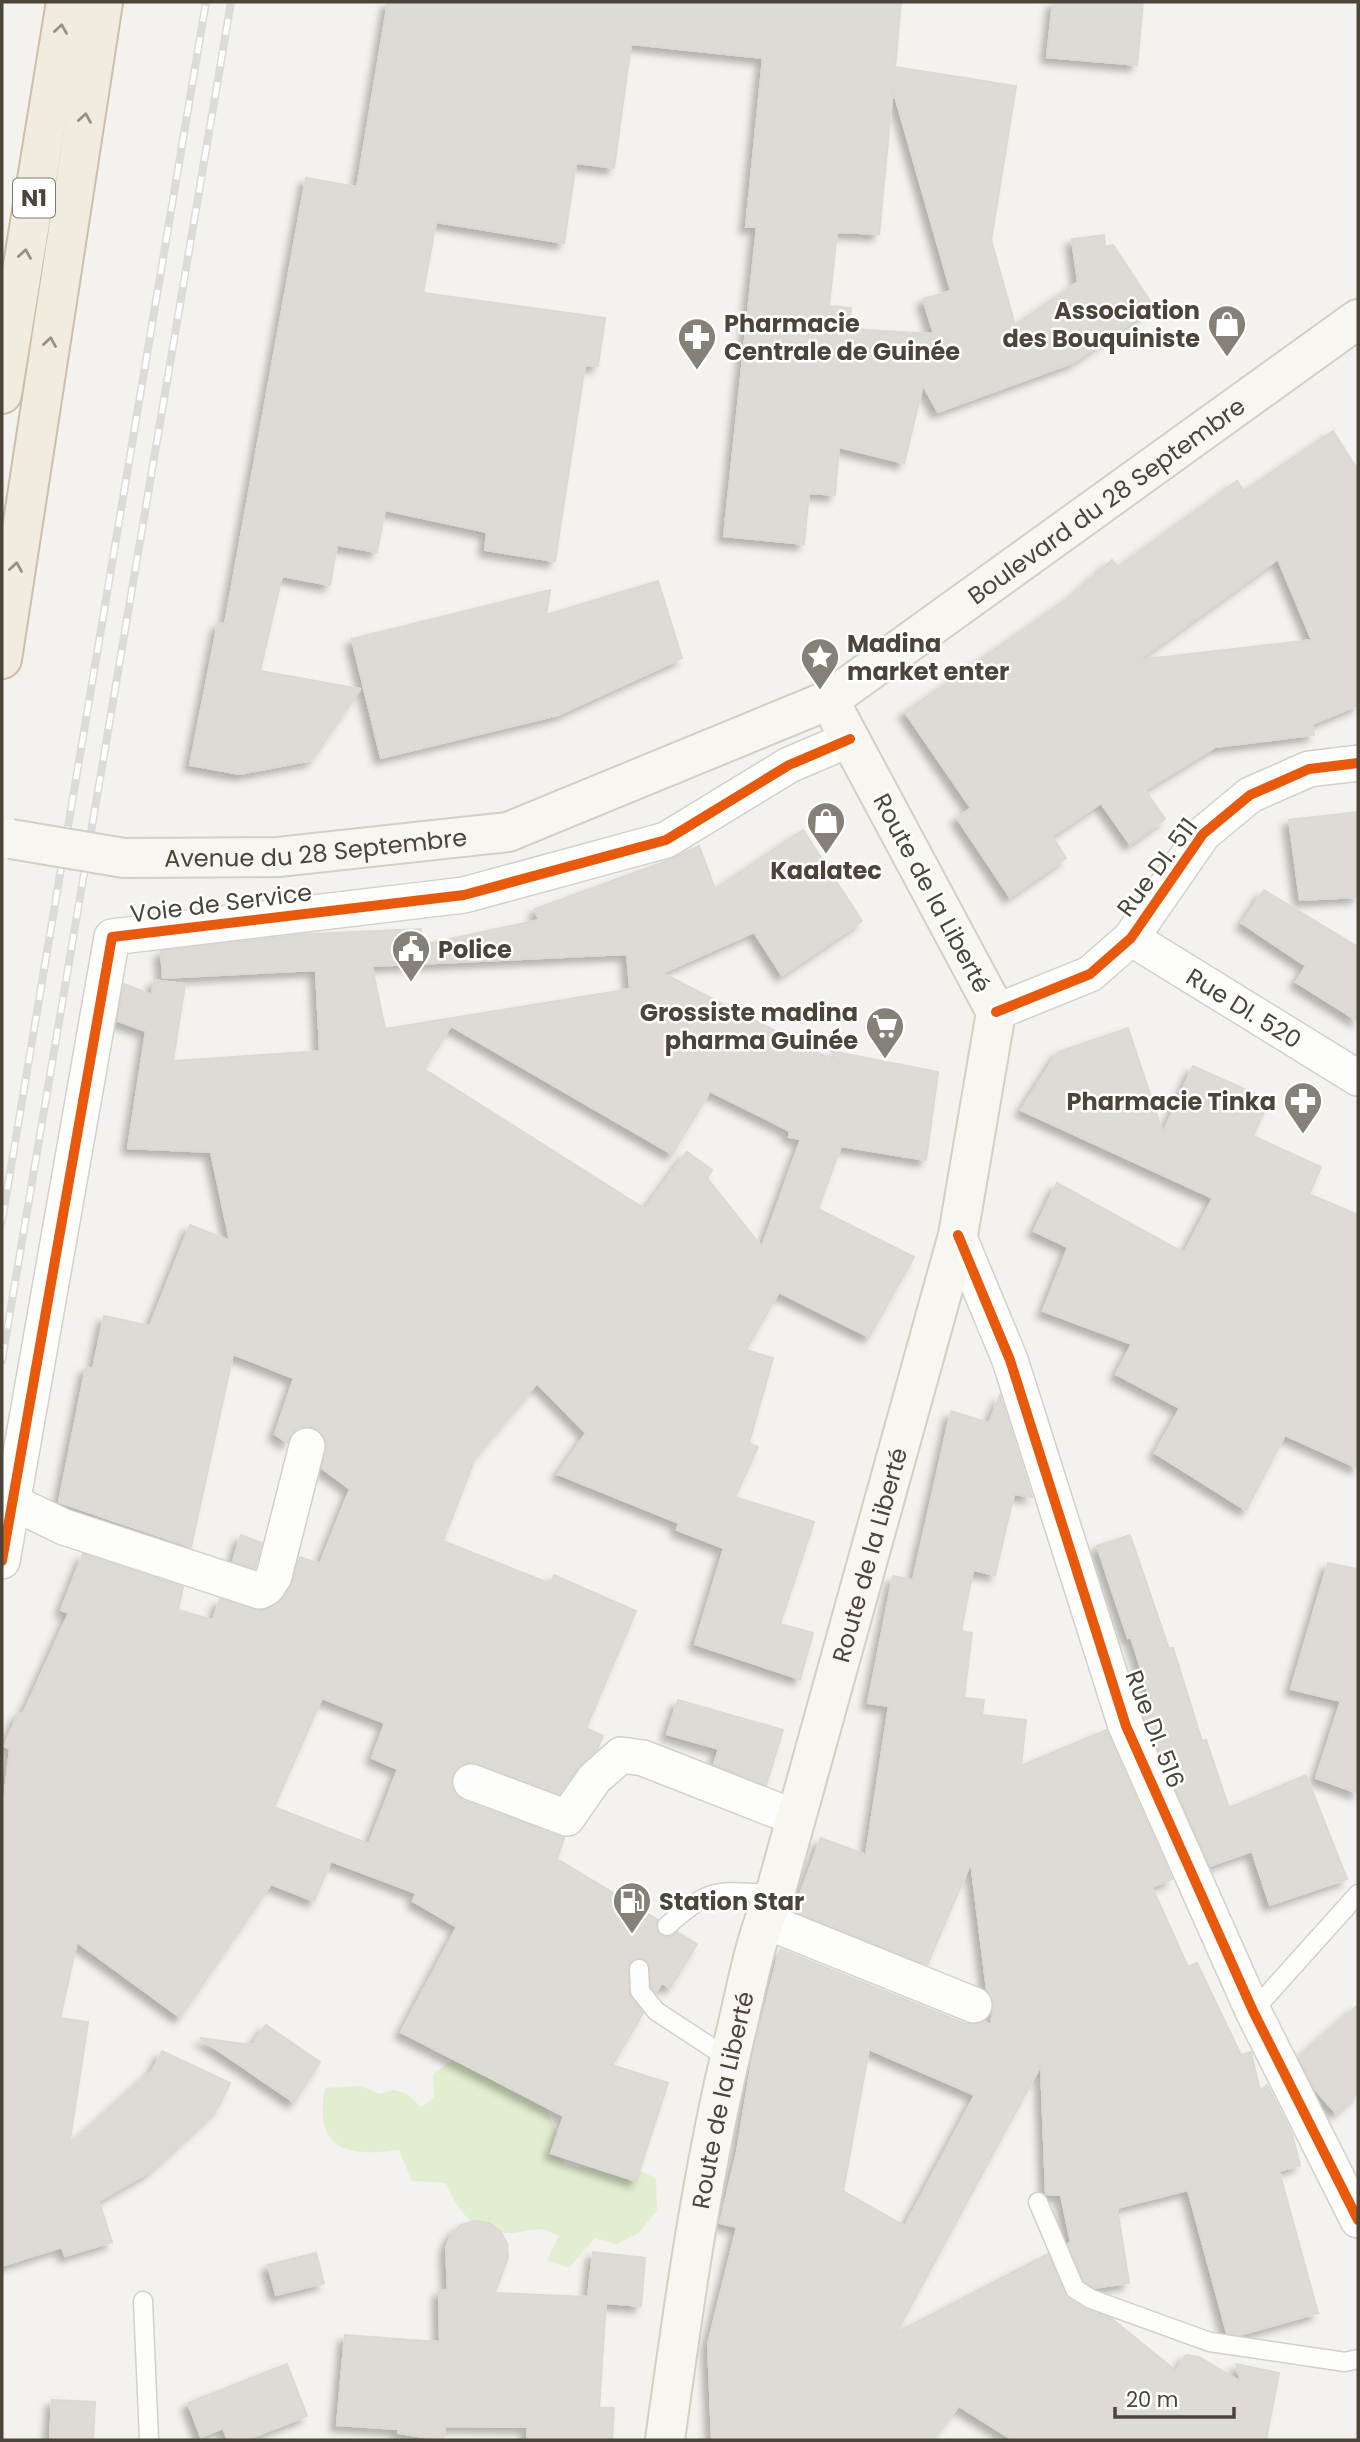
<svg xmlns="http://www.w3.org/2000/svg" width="1360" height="2442" font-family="Poppins,sans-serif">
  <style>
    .green { fill: #e1eecf }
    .building { fill: #dedbd6; stroke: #dcd9d4; stroke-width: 2; fill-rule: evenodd; filter: url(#shadow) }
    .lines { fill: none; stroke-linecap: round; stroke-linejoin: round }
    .service-casing { stroke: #d2d0cb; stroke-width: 21 }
    .minor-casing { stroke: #d2d0cb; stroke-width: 38 }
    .secondary-casing { stroke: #d3cfc5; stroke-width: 42 }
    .trunk-casing { stroke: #ccbfa9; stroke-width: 42 }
    .service { stroke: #fdfdfc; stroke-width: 18 }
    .minor { stroke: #fdfdfc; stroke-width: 35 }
    .secondary { stroke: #f7f6f1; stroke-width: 38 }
    .trunk { stroke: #f0ece0; stroke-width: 38 }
    .rail-casing { stroke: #dbdbda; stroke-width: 8 }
    .rail { stroke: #fff; stroke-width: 5; stroke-dasharray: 16; stroke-linecap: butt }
    .secondary-bridge-casing { stroke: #d3cfc5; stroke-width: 42; stroke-linecap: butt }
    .secondary-bridge { stroke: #f7f6f1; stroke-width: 38 }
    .cycleway-casing { stroke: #fff; stroke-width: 15 }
    .cycleway { stroke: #e8590c; stroke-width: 10 }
    .oneway { stroke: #959084 }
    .labels { text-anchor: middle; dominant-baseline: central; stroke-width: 5; stroke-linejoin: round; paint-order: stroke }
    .shield { fill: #fff; stroke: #817c74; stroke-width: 2 }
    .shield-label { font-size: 23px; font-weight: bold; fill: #4b4439 }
    .poi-label { font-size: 24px; font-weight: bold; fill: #4b4439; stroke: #fff; text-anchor: start }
    .street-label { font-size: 24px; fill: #4b4439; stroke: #fff }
  </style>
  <defs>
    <filter id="shadow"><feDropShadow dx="-6" dy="6" stdDeviation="3.5" flood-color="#0004"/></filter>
  </defs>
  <rect width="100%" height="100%" fill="#f4f2ee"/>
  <path class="green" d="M458 2056 544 2103 562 2146 564 2164C594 2174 628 2159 656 2179L657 2210 639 2233 616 2244 595 2238 569 2268 547 2260 559 2236C534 2222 530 2234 505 2233 474 2232 456 2210 446 2183L412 2181 399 2150C348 2157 313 2151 325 2088L362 2086 380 2094 393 2090 406 2093 421 2107 434 2098 433 2074Z"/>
  <g class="building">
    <path d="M388 2H901L895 67 1016 86 991 240 1015 325 1078 282 1072 239 1104 235 1105 247 1113 245 1154 307 1072 363 938 412 923 385 904 463 839 447 835 495 809 493 804 544 724 536 757 227H746L763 58 631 44 614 168 576 163 564 243 436 222 423 293 605 318 598 366 585 365 555 561 485 550 487 532 385 510 377 552 337 545 330 585 282 576 260 671 360 689 312 760 240 774 190 765 218 623 225 624 306 178 357 187ZM893 89 951 291 923 299 934 334 849 329 851 308 829 306 837 232 879 234Z"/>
    <polygon points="1053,2 1143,2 1137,65 1047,57"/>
    <path d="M1333 431 1358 470V705L1312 724 1314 735 1215 747 1145 790 1165 819 1130 844 1101 803 1052 836 1066 858 1010 897 957 818 971 808 905 712 1073 595 1112 560 1118 567 1237 481 1244 491ZM1278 559 1312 640 1138 660Z"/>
    <polygon points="658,581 682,658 558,715 381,758 352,639 550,590 546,615"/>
    <polygon points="1358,812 1358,897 1300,900 1289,820"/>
    <path d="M803 830 862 921 782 975 754 932 662 973 840 1064 831 1051 938 1072 926 1160 841 1146 818 1209 914 1257 869 1337 779 1292 746 1350 773 1358 749 1443 758 1447 735 1497 814 1522 780 1624 813 1633 800 1679 695 1644 724 1548 677 1530 679 1523 558 1474 586 1433 537 1383 476 1456 443 1541 551 1584 554 1575 636 1611 586 1728 603 1736 597 1749 578 1767 559 1794 468 1762 458 1767 451 1785 455 1794 464 1801 564 1838 557 1859 658 1920 656 1929 663 1936 670 1937 677 1932 697 1944 670 1988 662 1983 656 1992 651 1987 649 1964 645 1959 638 1958 629 1964V1992L643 2013 612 2065 668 2083 636 2181 551 2153 564 2116 401 2032 457 1927 413 1901 416 1893 331 1861 314 1901 271 1884 180 2017 77 1942 60 2018 88 2022 69 2146 153 2070 162 2051 230 2083 218 2108 149 2172 99 2201 112 2242 65 2256 62 2247 2 2266V1819L10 1749 4 1746 19 1713 23 1714 69 1613 61 1610 83 1554 183 1587 178 1610 213 1620 220 1599 263 1611 284 1598 293 1581 300 1557 320 1564 350 1489 322 1468 326 1441 320 1431 311 1426 301 1427 292 1433 287 1443 275 1434 294 1378 233 1354 191 1547 59 1502 86 1367 93 1369 104 1316 150 1326 190 1225 230 1241 211 1152 128 1148 146 1031 118 1021 124 984 152 995 154 980 185 984 173 1061 320 1051 316 970 163 978 161 951 308 934 421 929 422 945 539 920 535 909 672 859 699 846 715 889ZM627 954 630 989 385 1029 372 966ZM451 1026 672 1154 710 1091 790 1131 789 1137 801 1139 762 1247 707 1178 712 1170 687 1152 645 1209 424 1069ZM322 1698 385 1723 372 1758 398 1769 369 1844 274 1807Z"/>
    <polygon points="1264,890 1358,947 1358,1021 1296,982 1306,966 1242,923"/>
    <polygon points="1128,1028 1163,1133 1193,1066 1269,1100 1253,1136 1321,1167 1309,1194 1358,1215 1358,1468 1285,1435 1246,1510 1155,1453 1180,1408 1116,1374 1132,1344 1043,1311 1068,1247 1034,1231 1057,1183 1184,1253 1213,1198 1021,1110 1058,1052"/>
    <path d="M1000 1395 1032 1497 1014 1494 995 1575 973 1570 961 1631 972 1633 964 1698 984 1700 982 1715 1026 1720 1021 1766 1106 1730 1172 1879 1152 1887 1188 1967 1197 1963 1241 2055 1251 2052 1260 2091 1267 2085 1292 2134 1300 2165 1279 2171 1318 2313 1240 2335 1227 2333 1188 2190 1117 2208 1129 2283 1094 2288 1084 2281 1068 2244 1071 2242 1061 2195 1046 2194 1041 2065 896 2333 1048 2254 1068 2298 1087 2310 1112 2319 1176 2371 1186 2355 1199 2357 1241 2382 1236 2364 1279 2373 1266 2440H1013L959 2406 932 2440H712L708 2344 737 2227 720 2223 737 2152 754 2049 780 1949 966 2024 984 2022 991 2025 994 2003 987 1990 971 1862 927 1965 794 1911 821 1838 866 1855 889 1706 868 1703 893 1576 913 1580 951 1411 989 1423ZM869 2049 975 2095 905 2226 843 2191Z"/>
    <polygon points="241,1535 262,1543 255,1568 233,1561"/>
    <polygon points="1130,1535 1169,1649 1173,1648 1202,1741 1206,1740 1229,1808 1306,1775 1347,1879 1270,1905 1252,1851 1210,1866 1145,1719 1143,1714 1154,1710 1131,1637 1128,1638 1097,1546"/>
    <polygon points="1328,1563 1358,1569 1358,1793 1316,1778 1341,1701 1291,1689"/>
    <polygon points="678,1700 783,1730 766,1785 714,1764 719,1749 667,1734"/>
    <polygon points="1358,2005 1358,2093 1336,2113 1314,2088 1299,2057"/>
    <polygon points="266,2025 320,2062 294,2102 200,2038 252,2045"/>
    <polygon points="475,2221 489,2223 500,2231 507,2243 508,2257 495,2293 588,2297 593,2252 645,2258 641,2306 606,2303 599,2408 614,2408 612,2440 527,2440 528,2427 445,2426 443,2440 398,2433 398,2429 337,2425 345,2335 440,2342 439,2291 448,2290 446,2248 451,2235 461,2225"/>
    <polygon points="316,2253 324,2283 276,2295 268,2265"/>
    <polygon points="287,2364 307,2416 245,2440 228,2440 223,2428 201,2437 188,2403"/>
    <polygon points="52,2400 95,2402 93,2440 50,2440"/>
  </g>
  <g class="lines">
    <g class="service-casing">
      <g id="service">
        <path d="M667 1926C712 1885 717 1892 775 1894"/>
        <polyline points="639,1969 640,1991 656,2011 729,2059"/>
        <polyline points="1253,2011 1358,1894"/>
        <polyline points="1038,2202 1075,2289 1091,2299 1210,2342 1345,2362 1358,2359"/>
        <polyline points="143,2301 149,2440"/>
      </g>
    </g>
    <g class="minor-casing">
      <g id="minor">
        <path id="s1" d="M1131 938 1358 1078"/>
        <polyline points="996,1012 1090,974 1131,938 1203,834 1250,795 1309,769 1358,763"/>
        <polyline points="958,1235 1010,1360 1126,1726 1253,2011 1358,2220"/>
        <polyline points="12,1502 64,1527 260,1591 267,1587 274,1576 307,1446"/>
        <polyline points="2,1561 112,937 464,895 666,840 789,765 850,739"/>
        <polyline points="471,1782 567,1818 594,1779 621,1755 643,1758 796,1818"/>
        <polyline points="763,1920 974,2005"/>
      </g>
    </g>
    <g class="secondary-casing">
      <g id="secondary">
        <path id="s2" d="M124 858 278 857 508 832 829 700 1358 319"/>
        <path id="s3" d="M665 2440C684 2303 703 2166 736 2032 747 1986 755 1937 775 1894L958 1235 996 1012 829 700"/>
      </g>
    </g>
    <g class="trunk-casing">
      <g id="trunk">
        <polyline points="2,394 66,2"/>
        <polyline points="2,659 103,2"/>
      </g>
    </g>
    <use href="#service" class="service"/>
    <use href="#minor" class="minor"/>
    <use href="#secondary" class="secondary"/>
    <use href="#trunk" class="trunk"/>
    <g class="rail-casing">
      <g id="rail">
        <polyline points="2,1221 206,2"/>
        <polyline points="2,1360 231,2"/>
      </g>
    </g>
    <use href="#rail" class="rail"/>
    <g class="secondary-bridge-casing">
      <polyline id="secondary-bridge" points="11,839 124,858"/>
    </g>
    <use href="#secondary-bridge" class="secondary-bridge"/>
    <g class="cycleway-casing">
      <g id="cycleway">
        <polyline points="996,1012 1090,974 1131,938 1203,834 1250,795 1309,769 1358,763"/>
        <polyline points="958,1235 1010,1360 1126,1726 1253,2011 1358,2220"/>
        <polyline points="2,1561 112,937 464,895 666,840 789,765 850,739"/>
      </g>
    </g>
    <use href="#cycleway" class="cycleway"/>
  </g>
  <defs><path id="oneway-chevron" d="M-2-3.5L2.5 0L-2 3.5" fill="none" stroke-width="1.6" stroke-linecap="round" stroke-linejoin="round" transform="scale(1.75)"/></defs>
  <g class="oneway">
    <use href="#oneway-chevron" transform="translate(61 29) rotate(-81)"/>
    <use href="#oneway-chevron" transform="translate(85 118) rotate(-81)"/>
    <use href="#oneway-chevron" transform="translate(25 254) rotate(-81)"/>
    <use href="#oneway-chevron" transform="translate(50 342) rotate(-81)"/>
    <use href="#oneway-chevron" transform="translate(16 567) rotate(-81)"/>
  </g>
  <defs>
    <g id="shop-pin" transform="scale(2.0125)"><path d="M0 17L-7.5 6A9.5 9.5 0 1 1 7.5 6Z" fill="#868178" stroke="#fff"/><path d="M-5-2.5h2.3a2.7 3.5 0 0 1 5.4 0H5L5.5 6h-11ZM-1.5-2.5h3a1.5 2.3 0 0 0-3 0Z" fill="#fff"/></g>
    <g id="pharmacy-pin" transform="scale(2.0125)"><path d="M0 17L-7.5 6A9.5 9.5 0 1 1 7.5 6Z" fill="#868178" stroke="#fff"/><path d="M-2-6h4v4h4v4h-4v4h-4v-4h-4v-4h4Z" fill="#fff"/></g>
    <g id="sight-pin" transform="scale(2.0125)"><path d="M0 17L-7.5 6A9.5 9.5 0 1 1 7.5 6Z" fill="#868178" stroke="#fff"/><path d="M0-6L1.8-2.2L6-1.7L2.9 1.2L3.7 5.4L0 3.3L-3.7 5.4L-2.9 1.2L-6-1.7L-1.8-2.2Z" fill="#fff"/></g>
    <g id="civic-pin" transform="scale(2.0125)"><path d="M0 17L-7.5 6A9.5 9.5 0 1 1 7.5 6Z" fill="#868178" stroke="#fff"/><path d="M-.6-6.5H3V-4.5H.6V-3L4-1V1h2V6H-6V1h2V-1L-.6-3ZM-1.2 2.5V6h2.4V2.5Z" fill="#fff"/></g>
    <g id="supermarket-pin" transform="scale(2.0125)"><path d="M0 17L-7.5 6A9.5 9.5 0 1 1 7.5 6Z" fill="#868178" stroke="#fff"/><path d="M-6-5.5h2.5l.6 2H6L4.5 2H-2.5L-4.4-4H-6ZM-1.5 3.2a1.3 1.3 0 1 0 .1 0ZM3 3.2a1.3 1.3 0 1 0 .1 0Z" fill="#fff"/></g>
    <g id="fuel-pin" transform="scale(2.0125)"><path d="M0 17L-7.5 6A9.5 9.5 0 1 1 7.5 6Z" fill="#868178" stroke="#fff"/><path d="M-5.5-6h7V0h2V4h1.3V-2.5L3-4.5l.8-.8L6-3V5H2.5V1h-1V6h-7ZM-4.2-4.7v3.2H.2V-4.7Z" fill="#fff"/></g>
  </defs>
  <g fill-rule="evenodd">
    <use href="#shop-pin" x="1227" y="324"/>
    <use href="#pharmacy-pin" x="697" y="337"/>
    <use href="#sight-pin" x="820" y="657"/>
    <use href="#shop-pin" x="826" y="821"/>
    <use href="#civic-pin" x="411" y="949"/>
    <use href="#supermarket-pin" x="885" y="1026"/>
    <use href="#pharmacy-pin" x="1303" y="1101"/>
    <use href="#fuel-pin" x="632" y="1901"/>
  </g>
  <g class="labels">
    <rect class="shield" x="13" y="178.5" width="42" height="39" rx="5"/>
    <g class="shield-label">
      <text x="34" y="198">N1</text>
    </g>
    <g class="poi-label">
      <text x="1200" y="310" text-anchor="end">Association<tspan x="1200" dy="28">des Bouquiniste</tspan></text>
      <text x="724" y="323">Pharmacie<tspan x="724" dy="28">Centrale de Guinée</tspan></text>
      <text x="847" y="643">Madina<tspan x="847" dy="28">market enter</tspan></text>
      <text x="826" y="870" text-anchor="middle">Kaalatec</text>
      <text x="438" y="949">Police</text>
      <text x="858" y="1012" text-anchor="end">Grossiste madina<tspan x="858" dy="28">pharma Guinée</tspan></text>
      <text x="1276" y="1101" text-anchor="end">Pharmacie Tinka</text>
      <text x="659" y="1901">Station Star</text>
    </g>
    <g class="street-label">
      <text stroke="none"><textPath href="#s2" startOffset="1074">Boulevard du 28 Septembre</textPath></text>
      <text stroke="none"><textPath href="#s2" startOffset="192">Avenue du 28 Septembre</textPath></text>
      <text transform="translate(1157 867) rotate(-53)">Rue DI. 511</text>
      <text transform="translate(932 893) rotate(62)">Route de la Liberté</text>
      <text transform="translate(221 903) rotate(-7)">Voie de Service</text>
      <text stroke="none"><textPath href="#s1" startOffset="133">Rue DI. 520</textPath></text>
      <text stroke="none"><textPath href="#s3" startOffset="910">Route de la Liberté</textPath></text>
      <text transform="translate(1155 1729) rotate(69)">Rue DI. 516</text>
      <text stroke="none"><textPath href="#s3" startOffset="345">Route de la Liberté</textPath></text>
    </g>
  </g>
  <rect width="1360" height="2442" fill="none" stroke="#4b4439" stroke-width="7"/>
  <path d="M1115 2407v10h119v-10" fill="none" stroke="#4b4439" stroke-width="3.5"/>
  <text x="1126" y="2407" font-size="21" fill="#4b4439" stroke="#ffffff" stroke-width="5" paint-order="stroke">20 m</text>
</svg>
